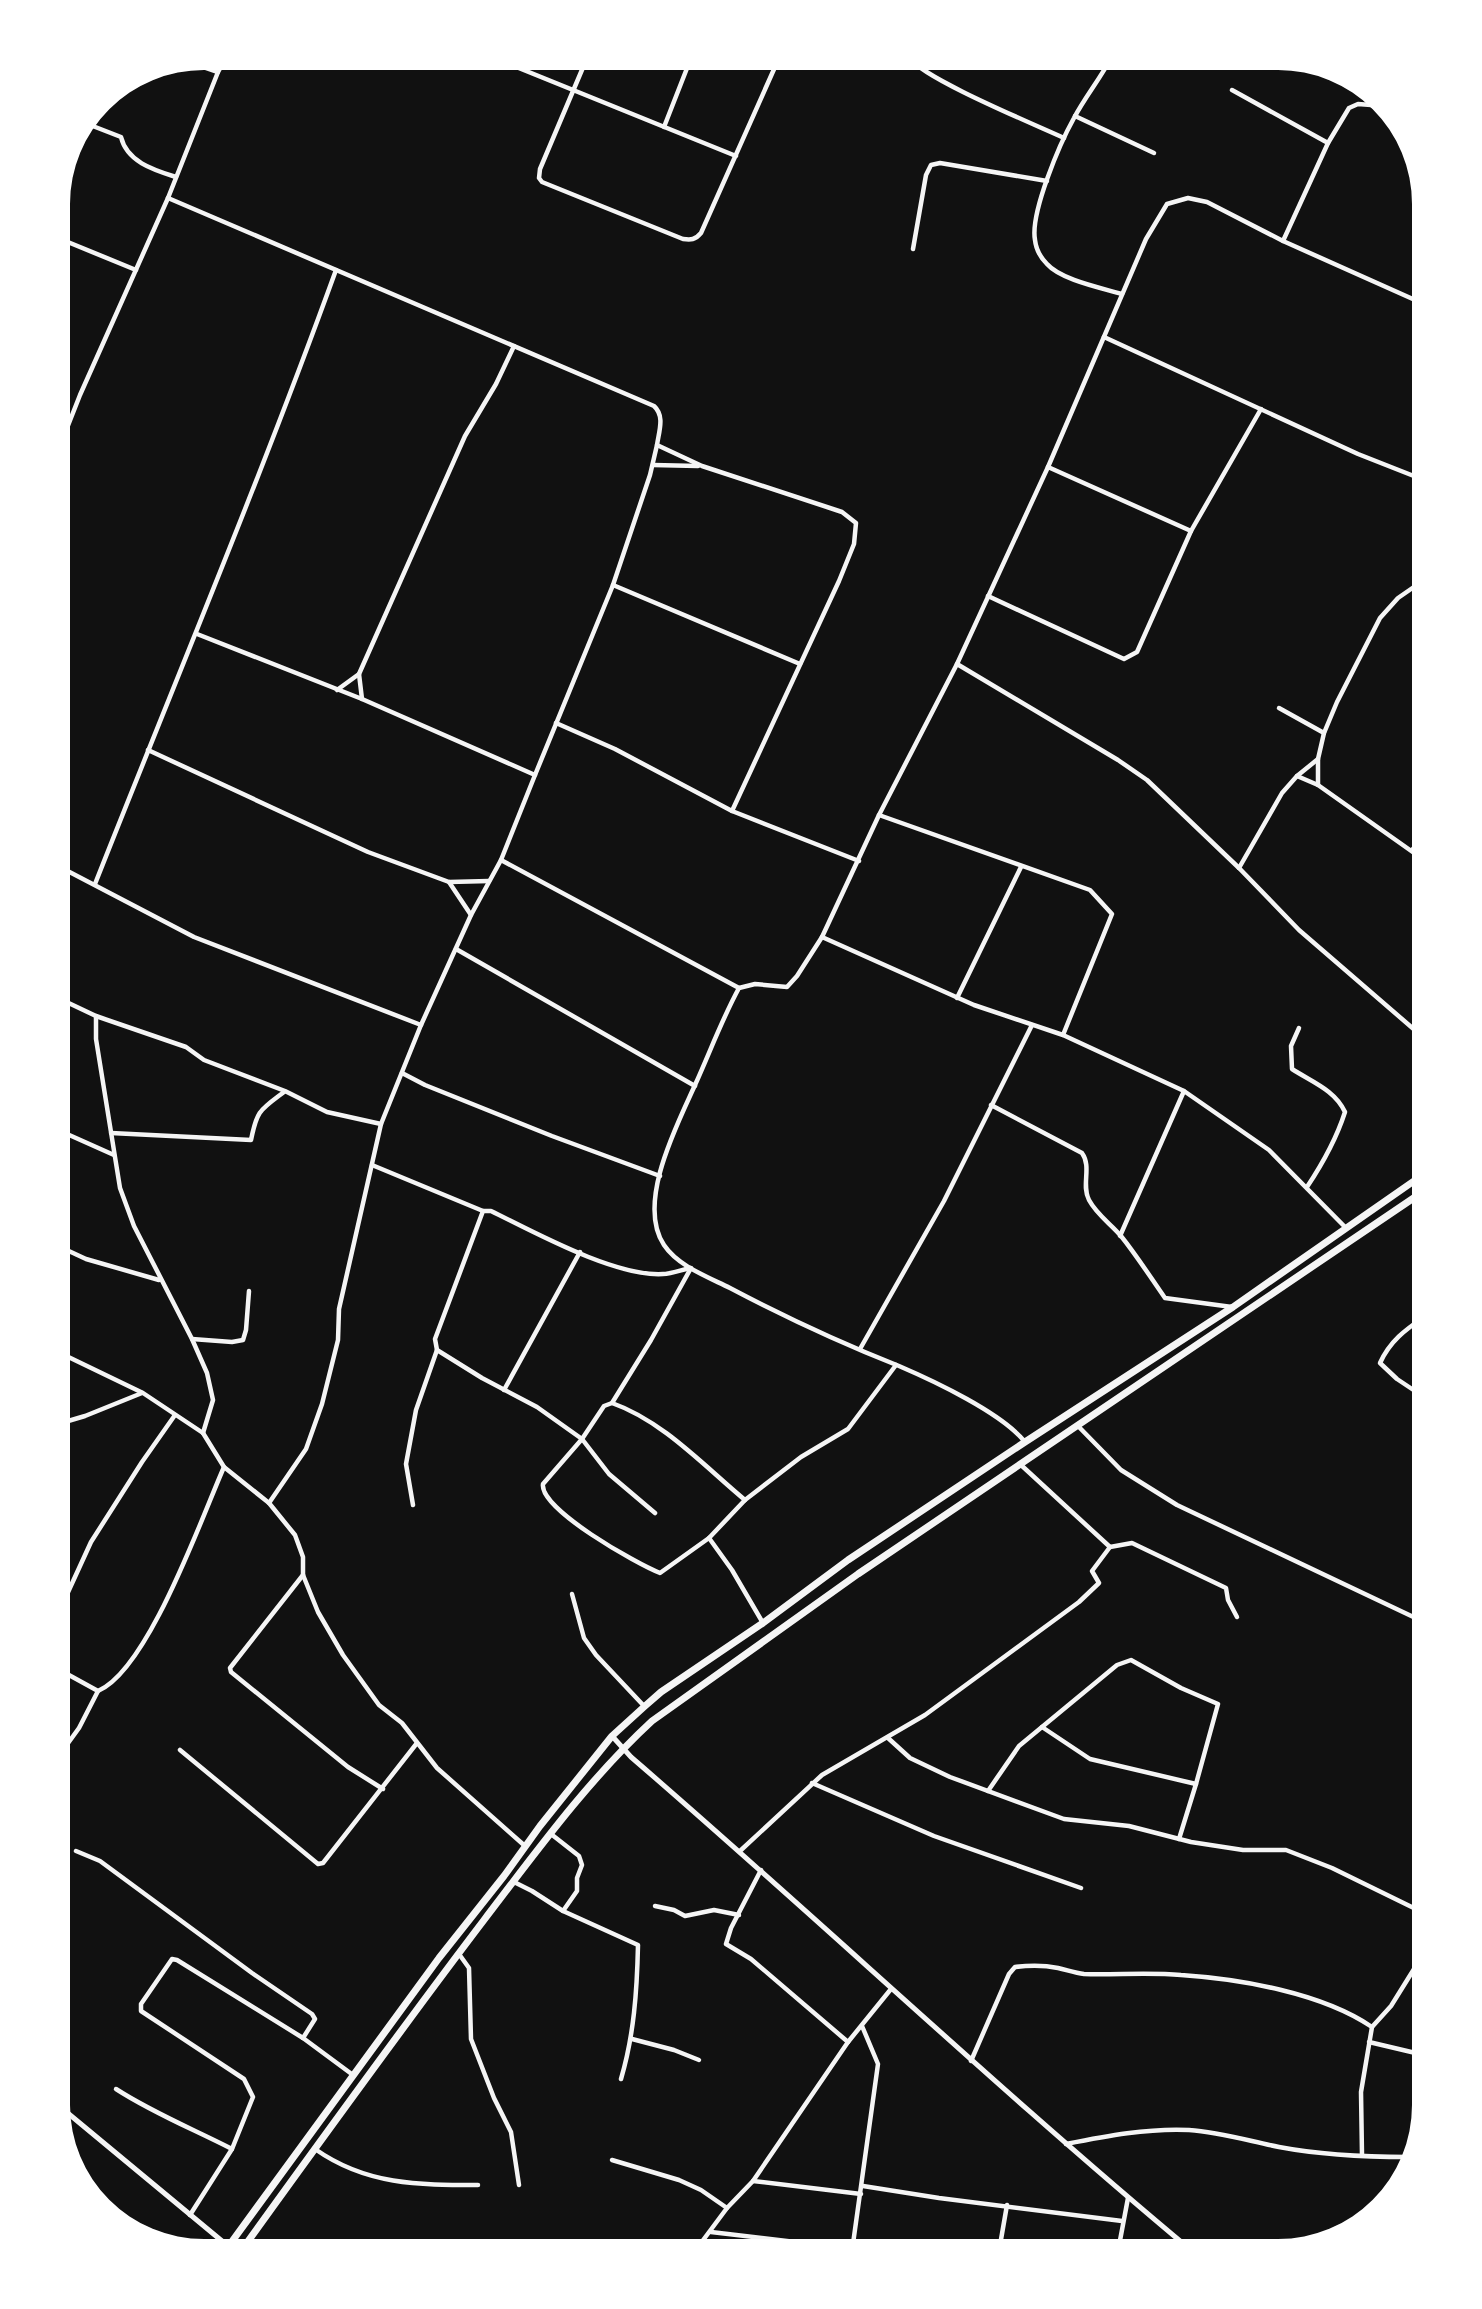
<svg xmlns="http://www.w3.org/2000/svg" width="1482" height="2309" font-family="Ubuntu,sans-serif">
  <style>
    .lines { fill: none; stroke-linecap: round; stroke-linejoin: round }
    .minor { stroke: #f5f5f5; stroke-width: 4.5 }
    .tertiary { stroke: #f5f5f5; stroke-width: 5 }
    .trunk { stroke: #f5f5f5; stroke-width: 7 }
  </style>
  <rect width="100%" height="100%" fill="#111"/>
  <g class="lines">
    <g class="minor">
      <polyline points="494,58 736,156"/>
      <path d="M587 58 540 169 539 178 542 182 683 239C691 240 695 240 701 233L779 58"/>
      <path d="M910 58C922 78 1036 125 1064 138"/>
      <path d="M1111 58C1100 79 1085 97 1074 118 1060 143 1030 213 1035 240 1036 249 1041 258 1047 264 1061 280 1102 288 1122 294"/>
      <polyline points="186,61 218,72"/>
      <polyline points="1232,90 1328,143"/>
      <polyline points="1075,116 1154,153"/>
      <path d="M85 123 121 137C127 162 154 170 176 177"/>
      <polyline points="664,127 691,58"/>
      <path d="M168 198 654 406C665 416 659 431 657 445L702 466 842 512 856 523 854 544 839 581 732 811"/>
      <polyline points="58,238 136,270"/>
      <polyline points="1283,241 1328,143 1349,108 1358,104 1371,105 1385,112"/>
      <polyline points="913,249 926,175 931,165 940,163 1047,181"/>
      <polyline points="1104,337 1358,454 1424,480"/>
      <polyline points="58,451 80,395 168,198 218,72 226,58"/>
      <polyline points="653,465 698,466"/>
      <polyline points="1048,467 1191,531"/>
      <polyline points="613,585 800,664"/>
      <polyline points="988,596 1124,659 1137,652 1191,531 1261,409"/>
      <polyline points="197,634 362,699 535,775 501,860 471,915 421,1025 381,1124 339,1309 338,1340 322,1404 306,1449 269,1503"/>
      <polyline points="957,664 1118,760 1147,780 1239,868 1299,930 1424,1038"/>
      <polyline points="359,674 362,699"/>
      <polyline points="337,690 359,674 465,436 496,384 514,346"/>
      <polyline points="1279,708 1324,733"/>
      <polyline points="556,723 615,749 732,811 859,861"/>
      <polyline points="148,750 368,852 449,882 489,881"/>
      <polyline points="535,775 613,585 650,475 657,445"/>
      <polyline points="1297,776 1318,785 1424,860"/>
      <polyline points="1318,785 1318,759"/>
      <polyline points="879,815 1090,890 1112,914 1063,1035"/>
      <polyline points="1412,850 1424,837"/>
      <polyline points="501,860 739,988"/>
      <polyline points="58,866 194,937 421,1025"/>
      <polyline points="1239,868 1282,793 1297,776 1318,759 1324,733 1337,702 1380,618 1398,598 1424,580"/>
      <polyline points="449,882 471,915"/>
      <path d="M95 884C176 679 261 477 336 270"/>
      <polyline points="822,937 974,1005 1063,1035 1184,1091 1269,1150 1346,1228"/>
      <polyline points="456,949 695,1086"/>
      <polyline points="58,998 96,1016 186,1047 204,1060 285,1091 327,1112 381,1124"/>
      <polyline points="957,998 1021,867"/>
      <polyline points="96,1016 96,1039 120,1188 134,1226 192,1339 207,1373 213,1400 203,1433"/>
      <path d="M1299 1028 1291 1046 1292 1069C1312 1082 1335 1090 1345 1112 1336 1140 1323 1163 1307 1187"/>
      <polyline points="402,1073 425,1085 552,1136 660,1176"/>
      <path d="M991 1105 1082 1153C1092 1167 1081 1185 1089 1200 1097 1215 1111 1224 1121 1236 1137 1256 1151 1278 1165 1298L1232 1307"/>
      <polyline points="58,1130 114,1155"/>
      <path d="M111 1133 251 1140C257 1110 260 1110 284 1092"/>
      <polyline points="372,1165 483,1211"/>
      <polyline points="1120,1236 1184,1091"/>
      <polyline points="58,1246 86,1259 159,1280"/>
      <path d="M691 1268 651 1340 612 1403 604 1406 582 1439 543 1484C539 1509 637 1564 660 1573L709 1538 745 1500 801 1457 848 1429 896 1365"/>
      <polyline points="192,1339 232,1342 243,1340 246,1330 249,1291"/>
      <polyline points="860,1349 944,1201 1032,1025"/>
      <polyline points="437,1350 482,1378 537,1407 582,1439 609,1474 655,1513"/>
      <polyline points="58,1352 143,1393 203,1433 224,1467 269,1503 295,1535 303,1557 303,1575 318,1612 343,1655 379,1705 402,1723 437,1768 525,1846"/>
      <polyline points="504,1390 580,1252"/>
      <path d="M1424 1397 1397 1379 1380 1363C1390 1341 1405 1330 1424 1317"/>
      <path d="M612 1403C663 1421 704 1466 745 1500"/>
      <polyline points="58,1424 85,1416 142,1393"/>
      <polyline points="1078,1426 1121,1470 1177,1505 1424,1622"/>
      <path d="M1025 1442C1002 1413 934 1381 899 1366 841 1343 785 1317 730 1288 708 1277 678 1266 664 1245 636 1203 677 1125 695 1085 710 1052 722 1019 739 988L755 984 787 987 797 976 822 937 879 815 957 664 1048 467 1146 239 1167 204 1188 198 1207 202 1283 241 1424 304"/>
      <path d="M413 1505 406 1464 416 1410 437 1350 435 1339 483 1211H491C534 1232 615 1277 663 1274 672 1274 681 1270 690 1268"/>
      <polyline points="709,1538 732,1570 763,1623"/>
      <polyline points="1110,1547 1132,1543 1226,1588 1228,1600 1237,1617"/>
      <polyline points="303,1575 230,1668 231,1672 348,1767 383,1789"/>
      <polyline points="572,1594 584,1638 596,1655 644,1706"/>
      <polyline points="58,1614 91,1542 142,1462 175,1415"/>
      <polyline points="58,1669 98,1691"/>
      <polyline points="1042,1727 1090,1759 1196,1784 1179,1839"/>
      <polyline points="888,1738 910,1758 950,1777 1064,1819 1129,1826 1191,1842 1243,1850 1286,1850 1332,1868 1424,1913"/>
      <polyline points="180,1750 318,1864 323,1863 417,1743"/>
      <path d="M58 1757 79 1728 98 1691C148 1670 201 1519 224 1467"/>
      <polyline points="812,1783 934,1836 1081,1888"/>
      <polyline points="988,1791 1019,1746 1117,1665 1131,1660 1181,1688 1218,1704 1196,1784"/>
      <polyline points="551,1834 579,1856 582,1865 577,1878 577,1891 563,1911"/>
      <polyline points="76,1851 100,1861 252,1973 312,2014 315,2019 303,2038"/>
      <polyline points="740,1851 822,1775 925,1715 1079,1602 1099,1583 1092,1571 1110,1547 1021,1465"/>
      <polyline points="761,1870 731,1928 726,1944 751,1959 848,2042"/>
      <path d="M514 1882 532 1891 563 1911 638 1945C637 1991 634 2035 621 2079"/>
      <polyline points="655,1906 674,1910 685,1916 714,1910 739,1915"/>
      <polyline points="459,1954 469,1968 471,2039 494,2098 511,2132 519,2185"/>
      <polyline points="632,2039 674,2050 699,2060"/>
      <polyline points="1369,2042 1424,2055"/>
      <path d="M971 2061 1009 1974 1015 1967C1030 1965 1044 1965 1058 1968 1067 1970 1075 1973 1084 1974 1116 1975 1149 1972 1181 1975 1241 1979 1322 1993 1372 2027"/>
      <path d="M116 2089C153 2113 193 2129 232 2149"/>
      <path d="M1066 2144C1106 2136 1148 2128 1189 2130 1220 2132 1249 2141 1279 2147 1321 2155 1366 2157 1408 2157"/>
      <path d="M315 2149C366 2185 418 2185 478 2185"/>
      <polyline points="1362,2155 1361,2092 1372,2027 1391,2006 1424,1953"/>
      <polyline points="612,2160 679,2180 701,2190 727,2208"/>
      <polyline points="753,2181 861,2194"/>
      <polyline points="863,2186 939,2198 1122,2221"/>
      <polyline points="190,2215 232,2149 253,2097 244,2079 141,2011 141,2004 172,1959 177,1960 303,2038 353,2075"/>
      <polyline points="711,2232 871,2251"/>
      <polyline points="695,2251 727,2208 753,2181 848,2042 891,1989"/>
      <polyline points="852,2251 878,2064 862,2026"/>
      <polyline points="999,2251 1007,2205"/>
      <polyline points="1118,2251 1128,2198"/>
    </g>
    <g class="tertiary">
      <path d="M612 1736 631 1757C820 1920 1000 2091 1192 2251"/>
      <polyline points="58,2105 228,2246"/>
    </g>
    <g class="trunk">
      <polyline points="225,2251 439,1958 504,1876 540,1826 612,1736 645,1706 661,1692 763,1623 848,1560 1025,1442 1233,1307 1424,1174"/>
      <path d="M241 2251C321 2140 401 2029 484 1920 536 1852 588 1780 652 1721L858 1574 1424 1191"/>
    </g>
  </g>
  <path d="M0 0H1482V2309H0ZM204 70H1278A134 134 0 0 1 1412 204V2105A134 134 0 0 1 1278 2239H204A134 134 0 0 1 70 2105V204A134 134 0 0 1 204 70Z" fill="#fff" fill-rule="evenodd"/>
</svg>
